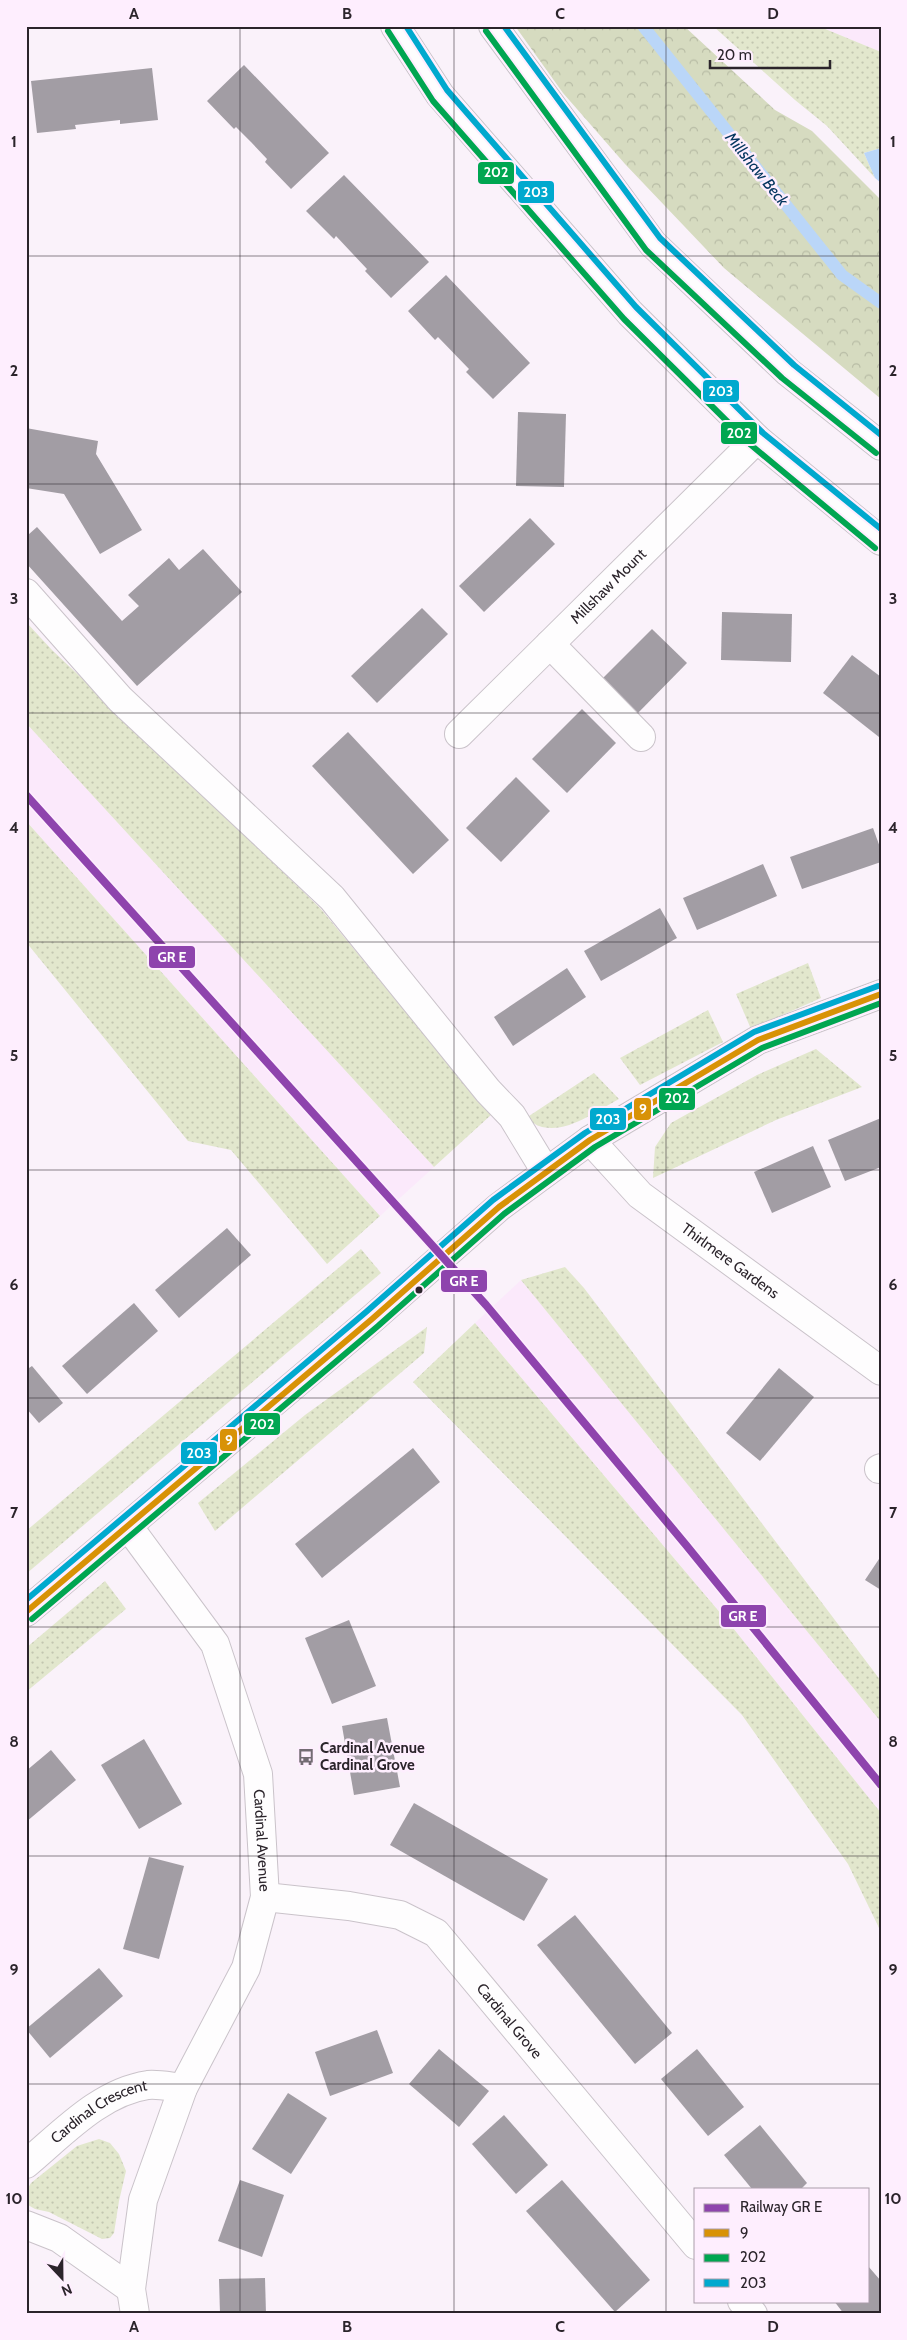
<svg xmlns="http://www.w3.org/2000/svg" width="907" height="2340" font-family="Cabin,sans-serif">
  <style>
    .built { fill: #fbe9fb }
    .grass { fill: url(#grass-dots) }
    .forest { fill: url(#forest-crowns) }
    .water { fill: #bad6f8 }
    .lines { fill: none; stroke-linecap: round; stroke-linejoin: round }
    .stream { stroke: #bad6f8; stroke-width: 12 }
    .building { fill: #a29da4 }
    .minor-casing { stroke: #cac3ca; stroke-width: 30 }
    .major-casing { stroke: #cac3ca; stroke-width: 30 }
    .highway-casing { stroke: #cac3ca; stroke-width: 30 }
    .minor { stroke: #fefdfe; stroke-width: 28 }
    .major { stroke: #fefdfe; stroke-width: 28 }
    .highway { stroke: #fefdfe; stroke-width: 28 }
    .bus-1-casing { stroke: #feeefe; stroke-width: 10 }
    .bus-2-casing { stroke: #feeefe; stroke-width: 10 }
    .bus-3-casing { stroke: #feeefe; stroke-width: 10 }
    .bus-1 { stroke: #d89206; stroke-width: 6 }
    .bus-2 { stroke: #00a651; stroke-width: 6 }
    .bus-3 { stroke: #00a9ce; stroke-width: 6 }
    .rail-1-casing { stroke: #feeefe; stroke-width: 11 }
    .rail-1 { stroke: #8e44ad; stroke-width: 8 }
    .grid { fill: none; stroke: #2b242b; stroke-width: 1; stroke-opacity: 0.55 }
    .bus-dot { fill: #2b242b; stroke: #feeefe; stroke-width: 2 }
    .labels { text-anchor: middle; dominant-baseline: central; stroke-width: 5; stroke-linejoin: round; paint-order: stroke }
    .street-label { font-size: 15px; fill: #2b242b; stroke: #feeefe }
    .poi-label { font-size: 15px; font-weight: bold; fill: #2b242b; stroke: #feeefe; text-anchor: start }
    .water-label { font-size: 16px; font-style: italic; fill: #053760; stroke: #feeefe }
    .line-badge { stroke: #feeefe; stroke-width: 2 }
    .badge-label { font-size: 14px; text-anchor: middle; font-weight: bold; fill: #fff }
    .neatline { fill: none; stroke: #2b242b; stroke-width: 2 }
    .grid-label { font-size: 16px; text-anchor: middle; font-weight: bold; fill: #2b242b }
  </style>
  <defs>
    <pattern id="grass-dots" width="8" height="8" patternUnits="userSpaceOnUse" patternTransform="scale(1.25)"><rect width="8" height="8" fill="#e2e7cd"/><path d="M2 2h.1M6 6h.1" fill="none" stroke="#c2c6b0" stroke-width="1.8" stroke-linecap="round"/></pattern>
    <pattern id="forest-crowns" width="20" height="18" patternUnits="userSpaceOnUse" patternTransform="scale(1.25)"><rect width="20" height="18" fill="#d6dbc0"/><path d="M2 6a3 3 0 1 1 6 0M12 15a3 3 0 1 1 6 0" fill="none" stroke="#b8bca5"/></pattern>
  </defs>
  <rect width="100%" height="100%" fill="#faf2fa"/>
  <g class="built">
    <polygon points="818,26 881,26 881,52"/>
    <polygon points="26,723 434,1167 380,1216 26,821"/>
    <polygon points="521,1280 881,1722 881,1813 733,1628 475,1323"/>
  </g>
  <g class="grass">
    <polygon points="713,26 818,26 881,52 881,148 864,153 875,178 827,126 795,100"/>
    <polygon points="26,622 52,650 163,755 320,908 491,1115 434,1167 26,723"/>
    <polygon points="26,821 380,1216 327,1264 231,1150 188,1141 26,942"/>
    <polygon points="808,963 821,998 751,1029 736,994"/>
    <polygon points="708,1010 723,1042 640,1085 620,1058"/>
    <polygon points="816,1049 862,1087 776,1120 653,1178 655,1147 671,1123 757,1075"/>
    <path d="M594 1073 619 1099C596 1111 566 1135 539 1126 535 1125 530 1120 526 1118Z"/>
    <polygon points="361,1249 381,1273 26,1574 26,1531"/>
    <polygon points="565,1267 584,1288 881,1681 881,1722 521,1280"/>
    <polygon points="475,1323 733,1628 881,1813 881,1932 848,1864 742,1715 413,1382"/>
    <polygon points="427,1327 424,1353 215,1531 198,1503 305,1415"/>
    <polygon points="105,1581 126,1609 26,1692 26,1648"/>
    <path d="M99 2139 110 2143 119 2154 126 2171 119 2201 114 2233 110 2238 102 2239 49 2212 35 2209 28 2205C26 2196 26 2191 31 2183L77 2146Z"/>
  </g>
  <polygon class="forest" points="515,26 684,26 775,110 812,131 881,200 881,399 724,268 625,164 563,93"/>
  <polygon class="water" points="881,148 881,183 875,178 864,153"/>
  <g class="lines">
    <polyline class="stream" points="643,26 842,275 881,303"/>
  </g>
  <g class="building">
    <polygon points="244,65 329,153 291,189 265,162 267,159 251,142 236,127 234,129 207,101"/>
    <polygon points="152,68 158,120 120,124 120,120 75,125 76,129 37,133 31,81"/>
    <polygon points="344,175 429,262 391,298 365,271 367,269 351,252 336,236 334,239 306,211"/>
    <polygon points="446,275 530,363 493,399 466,372 469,369 438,337 435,340 408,311"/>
    <polygon points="518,412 566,414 564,487 516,486"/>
    <polygon points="26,428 98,441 96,454 142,530 100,554 64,494 26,488"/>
    <polygon points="530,518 555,544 484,612 459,586"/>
    <polygon points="37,527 122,621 139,606 128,595 169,558 179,570 203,549 242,592 137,686 26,563 26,533 28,535"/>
    <polygon points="422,608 448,634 377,703 351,676"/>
    <polygon points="722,612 792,614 791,662 721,660"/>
    <polygon points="652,629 687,663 637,714 602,679"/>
    <polygon points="852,655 881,677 881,734 879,737 823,693"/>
    <polygon points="582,709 616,743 567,793 532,759"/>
    <polygon points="348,732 449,840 413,874 312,766"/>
    <polygon points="516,777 550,811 501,862 466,828"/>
    <polygon points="873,828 881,850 881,862 802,889 790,857"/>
    <polygon points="763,864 777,896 697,930 683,898"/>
    <polygon points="660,908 677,938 601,981 584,951"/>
    <polygon points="567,968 586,997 513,1046 494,1017"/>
    <polygon points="881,1118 881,1167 845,1181 828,1140"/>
    <polygon points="813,1146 831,1187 772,1213 754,1172"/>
    <polygon points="227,1228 251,1255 179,1318 155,1290"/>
    <polygon points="134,1303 158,1331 87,1394 62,1366"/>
    <polygon points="32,1366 63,1403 39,1423 26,1408 26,1370"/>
    <polygon points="779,1368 814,1397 760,1461 726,1433"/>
    <polygon points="413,1448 440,1482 322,1578 295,1544"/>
    <polygon points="881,1556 881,1590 865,1580"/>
    <polygon points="349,1620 376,1686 332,1704 305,1638"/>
    <polygon points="387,1718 400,1787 354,1795 342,1726"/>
    <polygon points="144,1739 182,1804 139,1829 101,1765"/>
    <polygon points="51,1750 76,1780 26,1822 26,1771"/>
    <polygon points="414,1803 548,1879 524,1921 390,1845"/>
    <polygon points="149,1857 184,1866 159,1959 123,1949"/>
    <polygon points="575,1915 672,2033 635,2064 537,1945"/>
    <polygon points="99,1968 123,1996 50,2058 26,2029"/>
    <polygon points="377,2030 393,2073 330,2096 315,2052"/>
    <polygon points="439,2049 489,2091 459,2127 409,2084"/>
    <polygon points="697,2049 744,2107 708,2136 661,2079"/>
    <polygon points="288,2093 327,2118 291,2174 252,2149"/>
    <polygon points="504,2115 548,2165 516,2194 472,2144"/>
    <polygon points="760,2125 807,2183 801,2189 752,2189 724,2155"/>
    <polygon points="240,2180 284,2195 262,2257 218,2241"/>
    <polygon points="562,2180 650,2280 615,2312 526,2211"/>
    <polygon points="868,2266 881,2281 881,2314 844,2314 834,2301 868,2301"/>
    <polygon points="265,2278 266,2314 220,2314 219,2279"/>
  </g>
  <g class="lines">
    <g class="minor-casing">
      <g id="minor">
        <polyline points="26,593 120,699 332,898 488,1091 512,1116 546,1172"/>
        <polyline points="550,644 641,737"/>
        <path id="s1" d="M459 734 757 439"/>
        <path id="s2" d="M590 1140 640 1195 881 1371"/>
        <polyline points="879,1469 881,1468"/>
        <path id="s3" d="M128 1526 215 1644 258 1774 265 1897 246 1968 183 2088 143 2200 131 2289 135 2314"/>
        <path id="s4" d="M265 1897 349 1906 400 1915 436 1933 696 2245"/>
        <path id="s5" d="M26 2164C62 2134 100 2092 148 2085 159 2084 172 2087 183 2088"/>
        <polyline points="26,2225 59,2238 131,2289"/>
        <polyline points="742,2301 753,2314"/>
      </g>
    </g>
    <g class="major-casing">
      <polyline id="major" points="26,1612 372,1319 499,1207 590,1140 758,1040 881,994"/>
    </g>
    <g class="highway-casing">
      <g id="highway">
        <polyline points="395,26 440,95 630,313 757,439 881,541"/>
        <polyline points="493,26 653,244 788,372 881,446"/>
      </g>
    </g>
    <use href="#minor" class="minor"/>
    <use href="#major" class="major"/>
    <use href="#highway" class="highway"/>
    <g class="bus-1-casing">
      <polyline id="bus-1" points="26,1612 372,1319 499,1207 590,1140 758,1040 881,994"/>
    </g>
    <g class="bus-2-casing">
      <g id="bus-2">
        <polyline points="388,31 433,101 624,319 751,445 875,548"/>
        <polyline points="486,31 646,250 782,378 876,453"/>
        <polyline points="32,1619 378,1326 504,1214 595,1147 762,1048 881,1003"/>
      </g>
    </g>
    <g class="bus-3-casing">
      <g id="bus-3">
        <polyline points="406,26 447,90 636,307 763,433 881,529"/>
        <polyline points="504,26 660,238 794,365 881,435"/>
        <polyline points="26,1600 366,1312 493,1200 585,1133 754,1032 878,986"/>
      </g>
    </g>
    <use href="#bus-1" class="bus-1"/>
    <use href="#bus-2" class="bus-2"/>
    <use href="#bus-3" class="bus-3"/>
    <g class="rail-1-casing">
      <polyline id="rail-1" points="26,795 486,1305 686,1545 881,1785"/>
    </g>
    <use href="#rail-1" class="rail-1"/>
  </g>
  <path class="grid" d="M240 26V2314M454 26V2314M666 26V2314M26 256H881M26 484H881M26 713H881M26 942H881M26 1170H881M26 1398H881M26 1627H881M26 1856H881M26 2084H881"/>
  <defs>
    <g id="bus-bare" transform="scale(1.35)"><path d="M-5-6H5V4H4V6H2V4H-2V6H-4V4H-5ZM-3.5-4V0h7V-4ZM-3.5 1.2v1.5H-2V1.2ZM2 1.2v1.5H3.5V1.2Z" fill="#736c73" stroke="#feeefe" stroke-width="2.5" paint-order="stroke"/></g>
  </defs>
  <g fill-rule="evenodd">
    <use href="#bus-bare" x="306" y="1757"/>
  </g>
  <circle class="bus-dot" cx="419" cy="1290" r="4.5"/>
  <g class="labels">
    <g class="street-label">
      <text stroke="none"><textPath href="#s1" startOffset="210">Millshaw Mount</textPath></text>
      <text stroke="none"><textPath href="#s2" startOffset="186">Thirlmere Gardens</textPath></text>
      <text stroke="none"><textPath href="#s3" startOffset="350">Cardinal Avenue</textPath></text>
      <text stroke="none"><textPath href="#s4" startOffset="291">Cardinal Grove</textPath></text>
      <text stroke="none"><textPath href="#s5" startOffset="91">Cardinal Crescent</textPath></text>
    </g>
    <g class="poi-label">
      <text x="320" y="1748">Cardinal Avenue<tspan x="320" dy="17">Cardinal Grove</tspan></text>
    </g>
    <g class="water-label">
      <text transform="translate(757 169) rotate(51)">Millshaw Beck</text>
    </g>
  </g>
  <g class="line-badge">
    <rect x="477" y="161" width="38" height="24" rx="5" fill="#00a651"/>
    <rect x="517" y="180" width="38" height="24" rx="5" fill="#00a9ce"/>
    <rect x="702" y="379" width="38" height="24" rx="5" fill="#00a9ce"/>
    <rect x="720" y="421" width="38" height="24" rx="5" fill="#00a651"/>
    <rect x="148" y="945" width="48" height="24" rx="5" fill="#8e44ad"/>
    <rect x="658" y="1087" width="38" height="24" rx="5" fill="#00a651"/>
    <rect x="633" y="1097" width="19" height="24" rx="5" fill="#d89206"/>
    <rect x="589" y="1107" width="38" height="24" rx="5" fill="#00a9ce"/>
    <rect x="440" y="1269" width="48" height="24" rx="5" fill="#8e44ad"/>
    <rect x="243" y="1412" width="38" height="24" rx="5" fill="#00a651"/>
    <rect x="219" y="1428" width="19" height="24" rx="5" fill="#d89206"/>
    <rect x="180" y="1441" width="38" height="24" rx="5" fill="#00a9ce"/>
    <rect x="720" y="1604" width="47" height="24" rx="5" fill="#8e44ad"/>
  </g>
  <g class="badge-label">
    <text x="496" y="177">202</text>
    <text x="536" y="197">203</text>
    <text x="721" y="396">203</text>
    <text x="739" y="438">202</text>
    <text x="172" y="962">GR E</text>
    <text x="677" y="1103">202</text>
    <text x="643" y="1114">9</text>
    <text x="608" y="1124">203</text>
    <text x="464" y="1286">GR E</text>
    <text x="262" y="1429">202</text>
    <text x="229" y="1445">9</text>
    <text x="199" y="1458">203</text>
    <text x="743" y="1621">GR E</text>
  </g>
  <rect width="907" height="2340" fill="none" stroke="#feeefe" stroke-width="55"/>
  <rect x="694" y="2188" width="175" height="115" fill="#feeefe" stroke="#aa9daa"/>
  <rect x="704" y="2204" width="25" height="8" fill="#8e44ad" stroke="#aa9daa"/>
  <text x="740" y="2212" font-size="15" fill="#2b242b">Railway GR E</text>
  <rect x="704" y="2229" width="25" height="8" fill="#d89206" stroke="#aa9daa"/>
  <text x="740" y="2238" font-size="15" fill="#2b242b">9</text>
  <rect x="704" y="2254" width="25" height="8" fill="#00a651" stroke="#aa9daa"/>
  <text x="740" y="2262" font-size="15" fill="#2b242b">202</text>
  <rect x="704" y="2279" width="25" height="8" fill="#00a9ce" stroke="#aa9daa"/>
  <text x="740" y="2288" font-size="15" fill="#2b242b">203</text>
  <g transform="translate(62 2278) rotate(158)" stroke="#feeefe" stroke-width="4" paint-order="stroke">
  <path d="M0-4L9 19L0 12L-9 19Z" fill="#2b242b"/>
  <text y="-8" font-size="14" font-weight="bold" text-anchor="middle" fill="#2b242b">N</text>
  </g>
  <path d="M710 60v8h120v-8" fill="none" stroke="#2b242b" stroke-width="2.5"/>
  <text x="717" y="60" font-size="15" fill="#2b242b" stroke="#feeefe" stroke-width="4" paint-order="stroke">20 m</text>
  <rect x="28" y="28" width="852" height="2284" class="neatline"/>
  <g class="grid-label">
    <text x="134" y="19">A</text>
    <text x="347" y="19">B</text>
    <text x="560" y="19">C</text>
    <text x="773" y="19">D</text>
    <text x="14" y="147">1</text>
    <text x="893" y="147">1</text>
    <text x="14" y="376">2</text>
    <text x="893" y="376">2</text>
    <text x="14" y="604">3</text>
    <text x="893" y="604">3</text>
    <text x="14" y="833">4</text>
    <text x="893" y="833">4</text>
    <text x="14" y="1061">5</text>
    <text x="893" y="1061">5</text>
    <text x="14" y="1290">6</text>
    <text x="893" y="1290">6</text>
    <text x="14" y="1518">7</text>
    <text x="893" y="1518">7</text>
    <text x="14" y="1747">8</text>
    <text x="893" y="1747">8</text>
    <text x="14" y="1975">9</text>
    <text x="893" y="1975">9</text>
    <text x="14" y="2204">10</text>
    <text x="893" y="2204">10</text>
    <text x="134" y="2332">A</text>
    <text x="347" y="2332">B</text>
    <text x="560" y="2332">C</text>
    <text x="773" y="2332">D</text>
  </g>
</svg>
